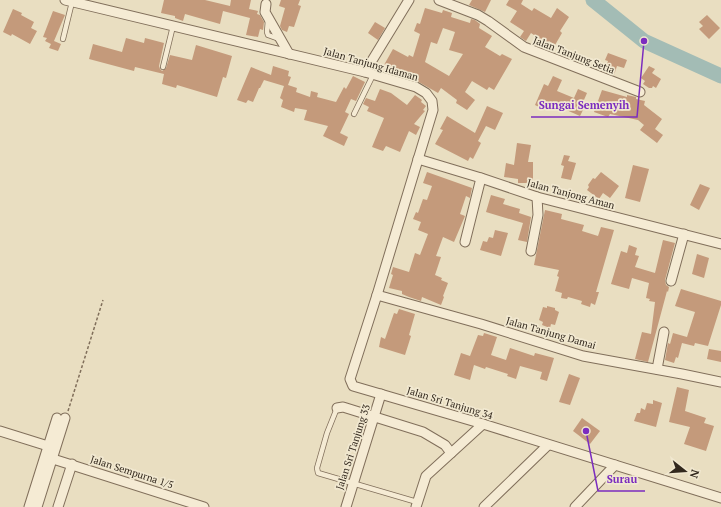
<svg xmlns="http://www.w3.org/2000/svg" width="721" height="507" font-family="'PT Serif',serif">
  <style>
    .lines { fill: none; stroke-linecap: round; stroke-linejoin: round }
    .river { stroke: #a3bcb5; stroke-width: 15 }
    .building { fill: #c49a7b; fill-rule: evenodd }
    .service-casing { stroke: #816f5b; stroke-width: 6 }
    .minor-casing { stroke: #816f5b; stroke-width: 11 }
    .path { stroke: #816f5b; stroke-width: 1.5; stroke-dasharray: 3 2; stroke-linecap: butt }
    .service { stroke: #f5ebd4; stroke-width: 4.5 }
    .minor { stroke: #f5ebd4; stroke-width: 9 }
    .labels { text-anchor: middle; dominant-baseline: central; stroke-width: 3.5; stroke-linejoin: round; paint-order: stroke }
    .street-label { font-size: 10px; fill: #32281d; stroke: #f1e8d0 }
    .leader { fill: none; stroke: #7b2cbf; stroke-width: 1.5 }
    .callout-dot { fill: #7b2cbf; stroke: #f1e8d0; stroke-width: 1.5 }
    .callout-label { font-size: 11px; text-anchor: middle; font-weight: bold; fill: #7b2cbf; stroke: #f1e8d0; stroke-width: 3.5; stroke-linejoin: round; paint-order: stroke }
  </style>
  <rect width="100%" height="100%" fill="#e9dec1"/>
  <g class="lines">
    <polyline class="river" points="593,0 644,41 721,76"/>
  </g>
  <g class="building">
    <polygon points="164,0 205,0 230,6 231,0 251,0 249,9 258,11 257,14 260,15 264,22 263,30 260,29 258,37 246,35 250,18 223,11 220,24 185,14 183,21 175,18 175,16 161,13"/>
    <polygon points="281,0 300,0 298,5 301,6 294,27 289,26 287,32 282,30 280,26 285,8 279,6"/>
    <polygon points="472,0 491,0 485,12 469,5"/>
    <polygon points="509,0 523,0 521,4 532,11 534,8 551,18 557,8 569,17 560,31 562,33 555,45 549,41 547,44 531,33 526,41 520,37 524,31 510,22 517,11 506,5"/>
    <path d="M425 8 442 13 443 10 452 13 451 17 470 23 471 19 475 20 480 24 479 28 492 36 485 47 500 56 502 54 512 59 494 90 489 87 487 90 472 81 465 92 475 100 467 110 456 103 457 100 441 88 438 93 410 77 404 75 403 77 395 75 396 72 384 65 393 49 408 57 409 55 413 57 420 34 414 31 417 23 420 24ZM443 28 455 32 449 50 463 54 449 76 425 62 431 42 437 44Z"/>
    <polygon points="13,9 22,13 21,15 34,22 31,28 37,31 30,44 12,34 11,36 3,32"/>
    <polygon points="53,11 65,15 54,41 61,44 58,51 49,48 51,44 45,41 47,38 43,37"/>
    <polygon points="707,15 720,28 709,39 699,29 703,26 699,22"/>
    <polygon points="375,22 385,28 378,40 368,33"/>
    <polygon points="126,38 144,43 145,38 164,43 159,66 160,69 162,71 166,68 170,55 192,60 196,45 232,56 226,78 223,77 217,97 177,85 176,88 162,84 164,74 135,67 134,71 89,59 93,44 122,52"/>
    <polygon points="608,53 627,60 624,68 617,66 614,75 605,72 608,61 605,60"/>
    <polygon points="273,66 289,71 288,76 291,77 288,85 297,88 296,92 310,97 311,91 318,93 317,97 336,102 344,87 346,89 353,76 365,82 356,101 351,99 345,112 349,114 340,133 348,137 344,146 323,136 328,126 304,120 307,110 295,108 294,112 281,107 283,100 280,98 284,86 264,80 260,88 259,88 253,102 248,100 246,103 237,100 251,67 271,75"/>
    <polygon points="649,66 655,69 652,73 661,79 656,88 653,86 652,88 649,88 643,84 645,81 641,78"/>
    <polygon points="553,76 562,80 557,91 574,98 578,89 587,93 580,109 583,110 580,116 564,109 562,112 547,105 545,110 535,105 544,84 548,86"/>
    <polygon points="380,89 391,93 407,105 415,95 422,100 421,102 426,106 423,110 425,111 414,124 420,127 416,135 409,131 400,152 386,146 383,151 372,147 384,118 367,111 369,107 363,104 366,98 375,101"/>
    <polygon points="602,90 627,97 627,95 636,97 636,99 645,101 644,105 662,119 655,129 663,135 657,143 640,130 644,125 638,120 610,114 608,117 594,112"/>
    <polygon points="487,106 503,113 495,130 486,126 478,141 481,143 473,159 470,157 468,161 435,144 443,130 440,129 447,116 475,133"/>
    <polygon points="517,143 531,145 528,162 533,162 533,183 518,183 518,179 504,177 506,163 514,165"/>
    <polygon points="564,155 570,156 568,161 576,163 571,180 561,178 564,166 561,165"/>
    <polygon points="633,165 649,169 640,202 625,198"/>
    <polygon points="427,172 472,188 470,198 466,196 460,214 465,216 454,242 443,237 436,256 441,257 435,275 442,278 441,280 448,283 443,296 444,297 441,305 422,297 421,301 409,297 402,294 402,291 389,288 393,275 391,274 393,267 409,272 415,253 420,255 428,234 418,230 421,222 413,219 416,212 418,213 423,199 427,200 432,186 423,183"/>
    <polygon points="601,172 619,186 610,198 603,193 599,199 587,190 589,187 588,185 593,178 595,179"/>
    <polygon points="700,184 710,188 699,210 690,205"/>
    <polygon points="491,195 505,199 503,204 520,209 519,213 531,217 527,242 518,240 523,223 486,212"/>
    <polygon points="545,210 562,214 561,219 584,225 582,231 598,236 601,227 614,230 596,292 599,292 595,305 591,303 590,307 581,304 582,301 568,297 567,299 561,298 562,293 555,291 559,277 557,276 559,270 534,265"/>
    <polygon points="495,230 508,233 501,256 480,250 483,241 487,242 489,237 493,238"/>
    <polygon points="663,240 675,243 665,280 666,285 669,287 668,292 667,291 648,362 635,359 642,332 651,334 655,302 649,301 650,299 646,298 649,283 632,278 629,289 611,284 621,251 627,253 629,245 637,248 635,255 639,256 635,267 655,273"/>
    <polygon points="697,254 709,258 704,278 692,274"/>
    <polygon points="681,289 721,301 721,305 708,346 695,343 694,346 682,343 678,358 676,357 674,363 665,360 668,343 670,344 673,333 687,337 695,312 675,306"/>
    <polygon points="547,306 555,308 555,310 559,312 555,325 551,324 550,328 542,325 543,322 539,320 543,307 547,308"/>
    <polygon points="399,309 415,314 409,335 411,336 405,355 379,347 381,337 385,339 394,313 397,314"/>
    <polygon points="484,333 497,337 491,355 506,360 510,348 534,356 535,353 554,358 547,381 540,379 542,372 520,366 516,379 507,376 508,374 486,367 485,369 474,365 470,380 454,375 461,353 470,356 478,335 483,336"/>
    <polygon points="709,349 721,351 721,362 707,359"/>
    <polygon points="569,374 580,378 570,405 559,402"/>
    <polygon points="677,387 689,390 685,411 706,418 704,423 714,426 706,451 684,444 690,427 669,422"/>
    <polygon points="653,400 662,403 656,427 634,421 637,413 640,413 641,408 645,410 647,403 653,404"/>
    <polygon points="582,418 600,431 590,444 573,431"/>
  </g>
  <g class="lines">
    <g class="service-casing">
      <g id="service">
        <polyline points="268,20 267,32 268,35 279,39"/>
        <polyline points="63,39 72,2"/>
        <polyline points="163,67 173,26"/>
        <polyline points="354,114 373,75"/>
        <polyline points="337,408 327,433 317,468 318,473 417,502"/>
      </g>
    </g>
    <g class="minor-casing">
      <g id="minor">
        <polyline points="65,0 365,72 416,87 426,93 432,101 433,110 377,295 350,379 353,386 483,424 721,498"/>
        <polyline points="439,0 478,15 488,21 524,47 640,92"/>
        <polyline points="266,4 265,12 289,54"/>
        <polyline points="365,72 409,0"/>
        <polyline points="418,159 481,178 537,197 721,244"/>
        <polyline points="465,242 481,178"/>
        <polyline points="531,251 538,215 537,197"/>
        <polyline points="671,281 684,234"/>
        <polyline points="377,295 481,324 583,356 682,374 721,382"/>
        <polyline points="657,369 664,332"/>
        <polyline points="337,408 343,407 423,432 445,445 451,453"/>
        <polyline points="0,431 48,446"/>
        <polyline points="53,459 204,507"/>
        <polyline points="29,507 57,418"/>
        <polyline points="37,507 65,418"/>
        <polyline points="58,507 72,464"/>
        <polyline points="346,507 381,394"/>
        <polyline points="416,507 426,476 483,424"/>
        <polyline points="484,507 548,445"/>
        <polyline points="575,507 615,465"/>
      </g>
    </g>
    <polyline class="path" points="68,411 103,300"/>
    <use href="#service" class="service"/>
    <use href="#minor" class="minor"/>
  </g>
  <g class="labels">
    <g class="street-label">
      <text transform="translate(574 55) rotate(21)">Jalan Tanjung Setia</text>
      <text transform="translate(371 64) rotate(16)">Jalan Tanjung Idaman</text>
      <text transform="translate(571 194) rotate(15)">Jalan Tanjong Aman</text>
      <text transform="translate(551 333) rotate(16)">Jalan Tanjung Damai</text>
      <text transform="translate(450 403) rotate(17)">Jalan Sri Tanjung 34</text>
      <text transform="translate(353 447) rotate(-72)">Jalan Sri Tanjung 33</text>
      <text transform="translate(132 472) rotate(18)">Jalan Sempurna 1/5</text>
    </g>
  </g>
  <path class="leader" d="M644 41L637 117H531M586 431L598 491H645"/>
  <g class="callout-dot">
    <circle cx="644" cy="41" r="4"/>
    <circle cx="586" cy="431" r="4"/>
  </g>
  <g class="callout-label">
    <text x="584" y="109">Sungai Semenyih</text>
    <text x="622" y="483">Surau</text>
  </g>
  <g transform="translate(685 471) rotate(107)" stroke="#f1e8d0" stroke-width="3" paint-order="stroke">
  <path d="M0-3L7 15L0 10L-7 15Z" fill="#32281d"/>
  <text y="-6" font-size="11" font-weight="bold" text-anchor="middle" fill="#32281d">N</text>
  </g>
</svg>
